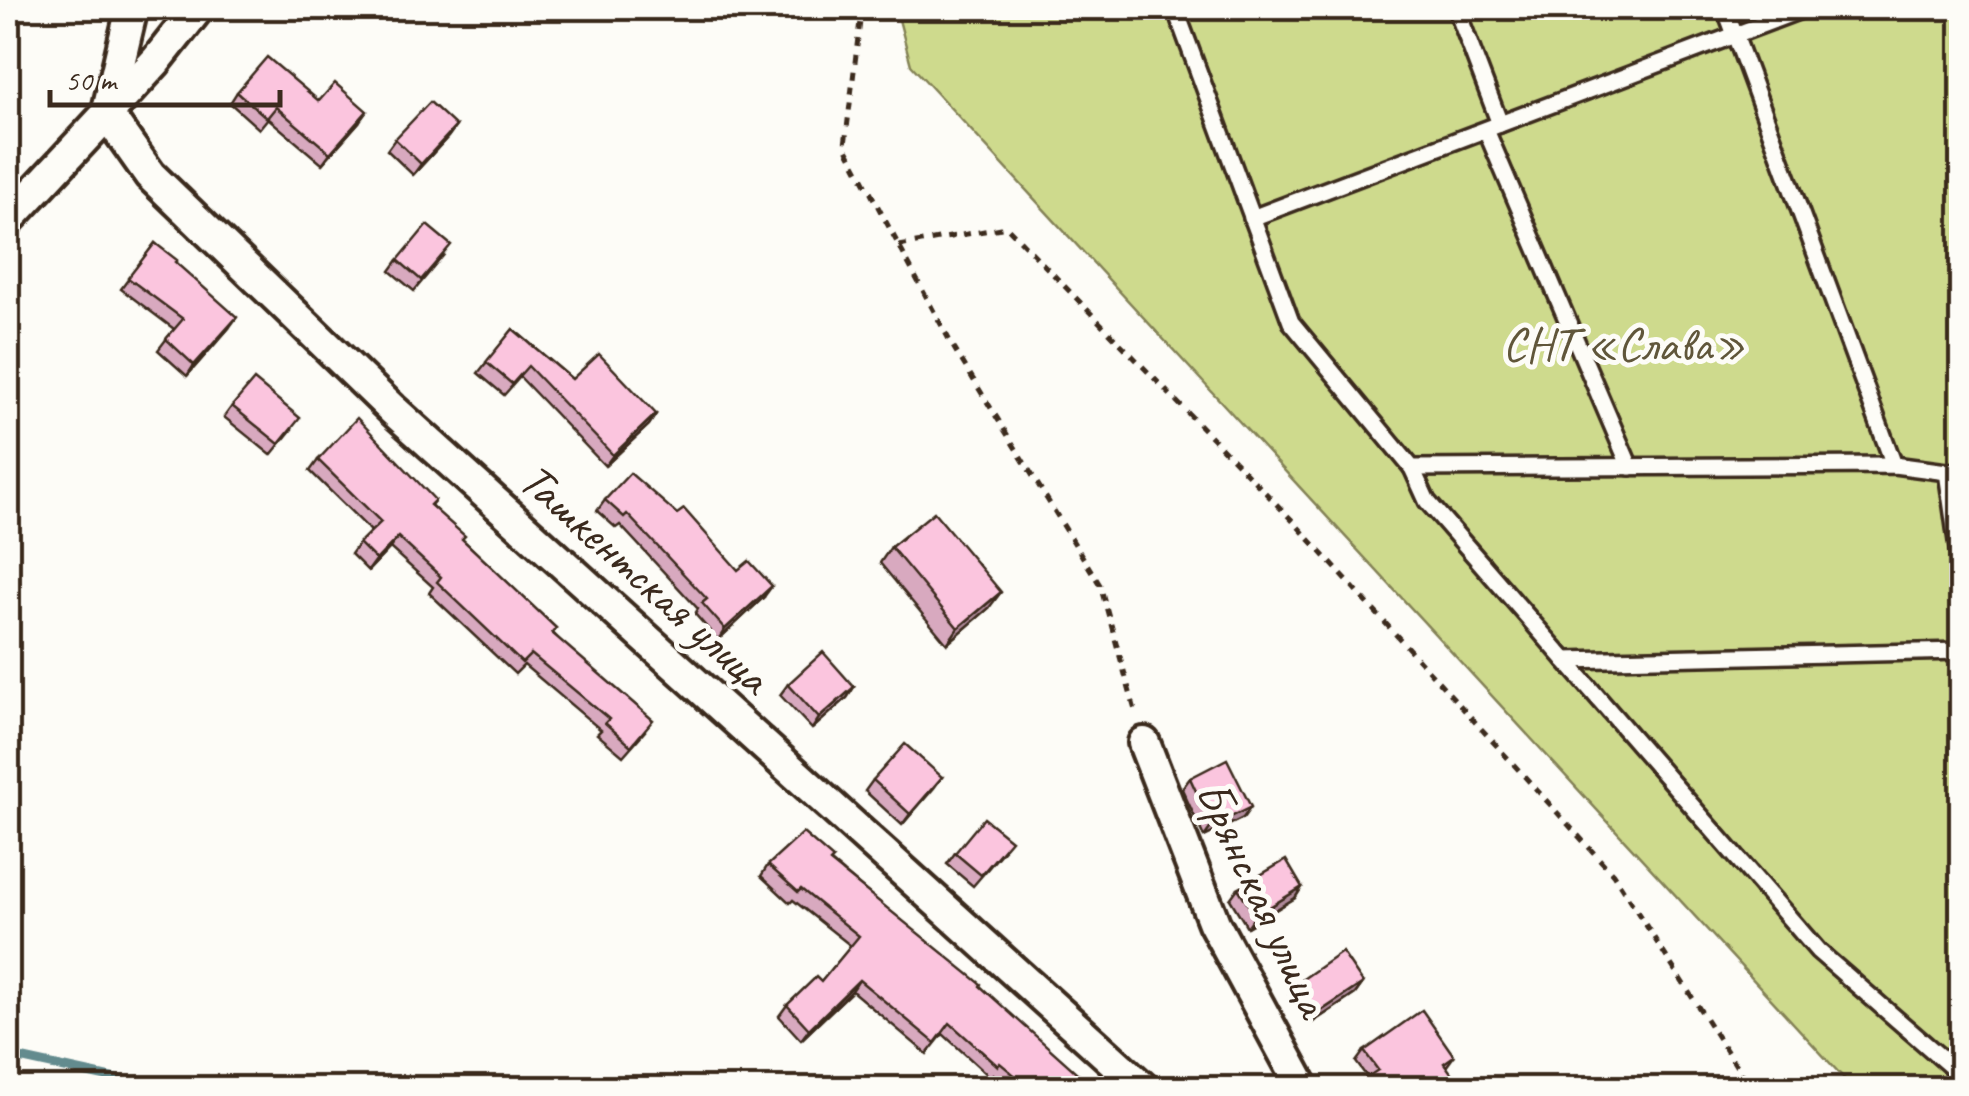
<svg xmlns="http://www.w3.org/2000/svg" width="1969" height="1096" font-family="Caveat,sans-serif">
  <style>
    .green { fill: #ceda8d; stroke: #848256; stroke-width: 2.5 }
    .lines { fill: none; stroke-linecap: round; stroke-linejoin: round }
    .stream { stroke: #638b8e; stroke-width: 9 }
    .service-casing { stroke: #3b2a1e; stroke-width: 22 }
    .minor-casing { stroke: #3b2a1e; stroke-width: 38 }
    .path { stroke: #3b2a1e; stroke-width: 5; stroke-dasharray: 8 8; stroke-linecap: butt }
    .service { stroke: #fdfcf7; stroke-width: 15 }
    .minor { stroke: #fdfcf7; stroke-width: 30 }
    .wall { fill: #d8a9bf; stroke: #3b2a1e; stroke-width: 2.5 }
    .shaded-wall { fill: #b08a9b; stroke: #3b2a1e; stroke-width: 2.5 }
    .building { fill: #fbc5de; stroke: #3b2a1e; stroke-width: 2.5 }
    .labels { text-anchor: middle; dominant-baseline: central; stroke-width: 10; stroke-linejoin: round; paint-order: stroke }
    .park-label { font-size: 48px; fill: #60563a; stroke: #fdfcf7 }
    .street-label { font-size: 48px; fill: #3b2a1e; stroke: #fdfcf7 }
  </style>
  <rect width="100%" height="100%" fill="#fdfcf7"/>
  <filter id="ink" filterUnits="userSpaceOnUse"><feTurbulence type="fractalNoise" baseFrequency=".01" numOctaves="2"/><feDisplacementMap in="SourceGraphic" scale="20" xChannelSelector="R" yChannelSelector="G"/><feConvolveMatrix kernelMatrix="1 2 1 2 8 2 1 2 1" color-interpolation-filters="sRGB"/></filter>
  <g filter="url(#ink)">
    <polygon class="green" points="896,8 1961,8 1961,1088 1853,1088 911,65"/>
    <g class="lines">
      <polyline class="stream" points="8,1058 15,1057 120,1080 128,1088"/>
      <g class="service-casing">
        <g id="service">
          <polyline points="1175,8 1291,322 1412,468 1894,465 1947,472 1962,471"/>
          <polyline points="1456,8 1500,124"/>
          <polyline points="1725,8 1894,465"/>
          <polyline points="1486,130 1630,467"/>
          <polyline points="1252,218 1806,8"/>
          <polyline points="1412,468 1427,501 1818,951 1962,1076"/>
          <polyline points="1947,472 1962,576"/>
          <polyline points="1565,660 1962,651"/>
        </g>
      </g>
      <g class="minor-casing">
        <g id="minor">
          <polyline points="198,8 156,61 107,114 150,175 392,409 1143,1088"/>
          <polyline points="8,220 107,114 132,8"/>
          <polyline points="1144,743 1214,923 1303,1088"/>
        </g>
      </g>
      <g class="path">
        <polyline points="858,8 861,13 845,145 952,345 1100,585 1136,714"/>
        <polyline points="899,246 1007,227 1291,519 1613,874 1744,1078 1754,1088"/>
      </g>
      <use href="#service" class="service"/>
      <use href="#minor" class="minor"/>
    </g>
    <g class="wall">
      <polygon points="237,92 319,101 359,122 322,164 268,118 259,129 230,103"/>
      <polygon points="456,126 448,137 413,175 387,150 395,139"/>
      <polygon points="155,243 175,262 229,328 187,376 158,350 174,329 121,289"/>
      <polygon points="443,256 414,291 390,271 398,260"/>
      <polygon points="513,329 572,379 656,414 649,425 605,466 520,377 504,395 478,373"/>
      <polygon points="232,406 292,429 271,455 224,417"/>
      <polygon points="318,460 435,500 431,505 463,540 556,628 553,633 645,731 623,756 597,734 601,730 524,665 515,674 429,593 433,587 390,548 368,571 351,554 359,543 371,531 310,471"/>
      <polygon points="605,500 738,570 764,597 718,640 695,614 698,609 620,525 616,528 597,511"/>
      <polygon points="891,547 989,608 947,644 880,563"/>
      <polygon points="788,684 854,687 847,698 812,729 780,695"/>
      <polygon points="942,777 902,825 865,791 873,780"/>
      <polygon points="1190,778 1243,818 1204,837 1182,789"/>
      <polygon points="1003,851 973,886 947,864 955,853"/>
      <polygon points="831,862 980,986 1079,1088 1010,1088 993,1074 990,1077 943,1034 927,1054 852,991 801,1040 779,1016 787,1005 821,982 851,946 793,900 790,903 761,876 768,865"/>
      <polygon points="1302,887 1295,898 1247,927 1230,899 1238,888"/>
      <polygon points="1297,983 1363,983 1355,994 1310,1024 1289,994"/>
      <polygon points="1364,1051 1454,1056 1446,1067 1462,1088 1359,1088 1367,1077 1356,1062"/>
    </g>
    <g class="shaded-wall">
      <polygon points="367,111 359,122 322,164 330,153"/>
      <polygon points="456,126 448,137 413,175 421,164"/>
      <polygon points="237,317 229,328 187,376 194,365"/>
      <polygon points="656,414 649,425 605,466 613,455"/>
      <polygon points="398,537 390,548 368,571 376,560"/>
      <polygon points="772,586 764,597 718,640 725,629"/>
      <polygon points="1001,592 989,608 947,644 958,628"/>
      <polygon points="854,687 847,698 812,729 819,718"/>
      <polygon points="942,777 934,788 902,825 910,814"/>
      <polygon points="1251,807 1243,818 1204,837 1212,826"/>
      <polygon points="1302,887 1295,898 1247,927 1255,916"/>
      <polygon points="859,980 852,991 801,1040 809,1029"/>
      <polygon points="1363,983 1355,994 1310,1024 1318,1013"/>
    </g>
    <g class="building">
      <polygon points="267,57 319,101 335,83 367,111 330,153 276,107 267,118 237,92"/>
      <polygon points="430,102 456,126 421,164 395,139"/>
      <polygon points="427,225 451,245 421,280 398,260"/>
      <polygon points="155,243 177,260 175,262 237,317 194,365 166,339 183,319 128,278"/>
      <polygon points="513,329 572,379 599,354 656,414 613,455 528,366 512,384 486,362"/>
      <polygon points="254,380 300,418 279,444 232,406"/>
      <polygon points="357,418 435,500 430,505 465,536 462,539 556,628 552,633 653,720 631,746 605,723 609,719 531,654 522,663 437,582 441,577 398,537 376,560 359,543 381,522 318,460"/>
      <polygon points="630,473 677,514 684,509 738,570 749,561 772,586 725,629 702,603 707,599 627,514 624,517 605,500"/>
      <polygon points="934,512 1001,592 958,628 891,547"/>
      <polygon points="823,652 854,687 819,718 788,684"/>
      <polygon points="905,744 942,777 910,814 873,780"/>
      <polygon points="1227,759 1251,807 1212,826 1190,778"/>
      <polygon points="984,818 1011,840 981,875 955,853"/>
      <polygon points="803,833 833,859 830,862 981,984 980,986 1085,1080 1078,1088 1030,1088 1000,1063 998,1066 950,1023 935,1043 859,980 809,1029 787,1005 816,977 821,982 859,936 801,889 798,892 768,865"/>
      <polygon points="1286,860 1302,887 1255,916 1238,888"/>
      <polygon points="1342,952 1363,983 1318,1013 1297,983"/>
      <polygon points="1422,1010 1454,1056 1444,1063 1462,1088 1374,1088 1366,1078 1378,1070 1364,1051"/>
    </g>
  </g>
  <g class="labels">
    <g class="park-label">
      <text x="1624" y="344">СНТ «Слава»</text>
    </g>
    <g class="street-label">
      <text transform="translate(645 578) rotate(42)">Ташкентская улица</text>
      <text transform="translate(1263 898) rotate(65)">Брянская улица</text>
    </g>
  </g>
  <rect width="1969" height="1096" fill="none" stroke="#fdfcf7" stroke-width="40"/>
  <rect x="20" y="20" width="1929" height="1056" fill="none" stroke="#3b2a1e" stroke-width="4" filter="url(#ink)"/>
  <path d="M50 90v15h230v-15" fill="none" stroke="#3b2a1e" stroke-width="5"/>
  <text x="65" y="90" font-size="30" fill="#3b2a1e" stroke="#fdfcf7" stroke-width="8" paint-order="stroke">50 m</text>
</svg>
